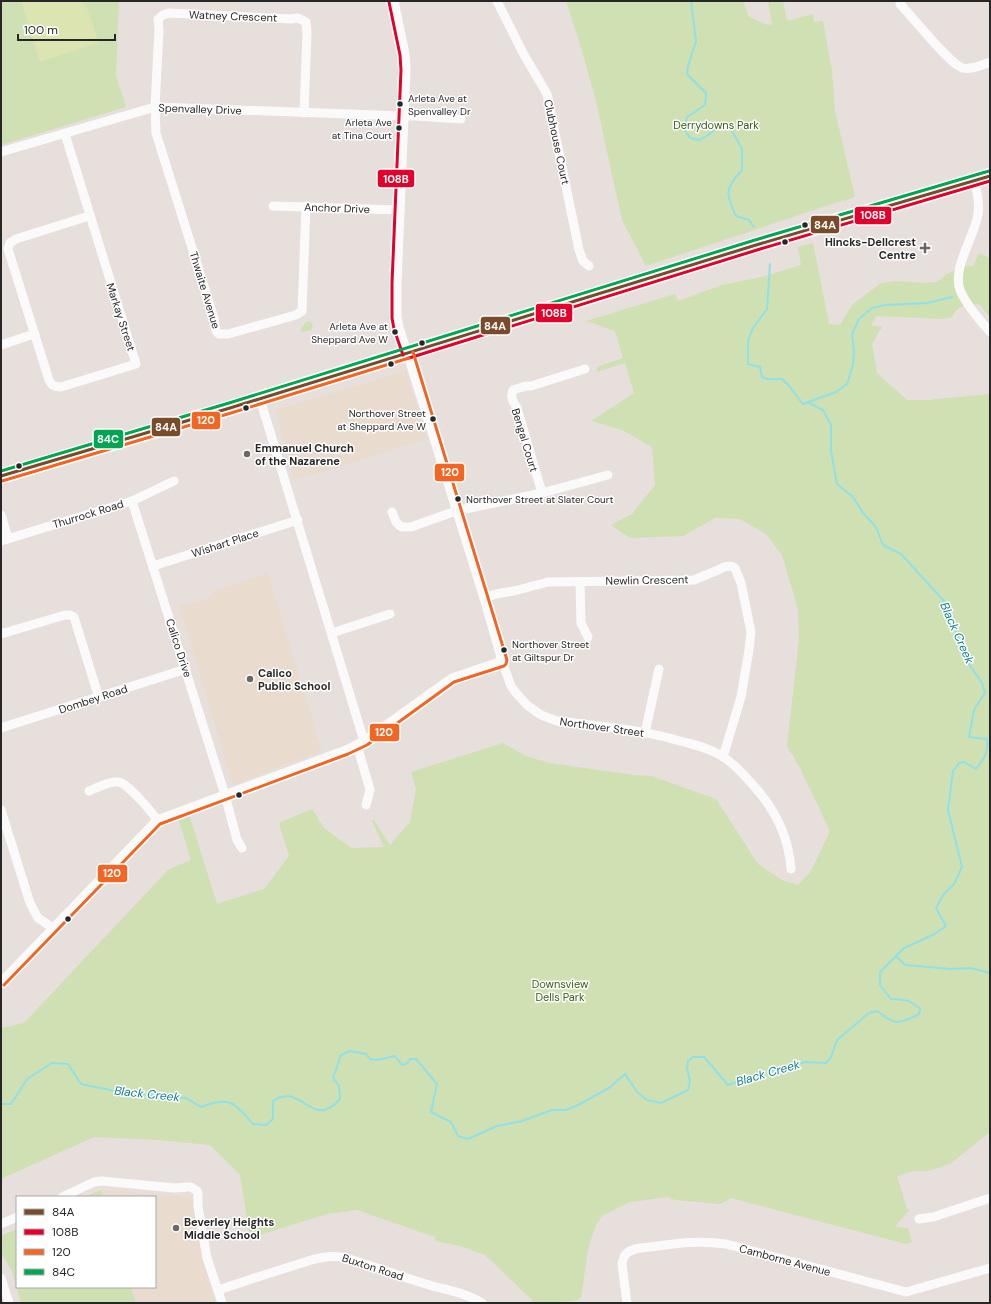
<svg xmlns="http://www.w3.org/2000/svg" width="991" height="1304" font-family="'DM Sans',sans-serif">
  <style>
    .education { fill: #e9dccf }
    .green { fill: #cfe0b3 }
    .pitch { fill: #dce4b1 }
    .lines { fill: none; stroke-linecap: round; stroke-linejoin: round }
    .stream { stroke: #8ee1e8; stroke-width: 2 }
    .minor { stroke: #fbfafa; stroke-width: 9 }
    .major { stroke: #c8c1b7; stroke-width: 12 }
    .bus-1-casing { stroke: #fff; stroke-width: 6 }
    .bus-2-casing { stroke: #fff; stroke-width: 6 }
    .bus-3-casing { stroke: #fff; stroke-width: 6 }
    .bus-4-casing { stroke: #fff; stroke-width: 6 }
    .bus-1 { stroke: #7a4b2a; stroke-width: 3 }
    .bus-2 { stroke: #e4002b; stroke-width: 3 }
    .bus-3 { stroke: #f26522; stroke-width: 3 }
    .bus-4 { stroke: #00a651; stroke-width: 3 }
    .bus-dot { fill: #272727; stroke: #fff; stroke-width: 1.5 }
    .poi-dot { fill: #6a6766; stroke: #fff; stroke-width: 1.5 }
    .labels { text-anchor: middle; dominant-baseline: central; stroke-width: 3; stroke-linejoin: round; paint-order: stroke }
    .bus-label { font-size: 10px; fill: #272727; stroke: #fff; text-anchor: start }
    .street-label { font-size: 11px; fill: #272727; stroke: #fff }
    .park-label { font-size: 11px; fill: #356218; stroke: #fff }
    .poi-label { font-size: 11px; font-weight: bold; fill: #272727; stroke: #fff; text-anchor: start }
    .water-label { font-size: 12px; font-style: italic; fill: #0d7e94; stroke: #fff }
    .line-badge { stroke: #fff; stroke-width: 1.5 }
    .badge-label { font-size: 11px; text-anchor: middle; font-weight: bold; fill: #fff }
  </style>
  <rect width="100%" height="100%" fill="#e6dfdb"/>
  <g class="education">
    <polygon points="406,371 427,439 295,480 275,410"/>
    <polygon points="268,573 322,751 233,785 179,606 212,597 211,592"/>
    <polygon points="101,1190 192,1197 201,1252 216,1303 136,1303 131,1287 155,1287 155,1197 103,1197"/>
  </g>
  <g class="green">
    <polygon points="1,1 119,1 116,76 126,107 1,145"/>
    <polygon points="566,1 743,1 749,17 768,25 772,24 768,1 783,1 787,21 813,14 814,22 823,21 832,71 835,111 855,197 846,200 846,202 844,200 646,266 622,220 596,101 582,51"/>
    <path d="M813 243 829 324 840 325 852 305 881 283 895 281 923 283 937 282 947 274 964 266H973L979 253 990 258V317L979 304C966 305 959 304 952 317L941 319 876 316 871 326 882 327 872 344 877 373 907 400H928L990 394V1132L950 1164 928 1171H913L897 1176 907 1209H910L895 1227 908 1228 912 1242 906 1244 731 1198 720 1204 675 1200 668 1197 630 1202 602 1216 596 1225 588 1249 581 1298H579V1300L557 1303H534L532 1300 485 1255 460 1246 435 1241V1237L357 1210 327 1214 250 1238 240 1175 210 1145 158 1140 94 1137 1 1179V1028L24 1023 168 870 191 860 179 821 190 817 217 904 264 889 289 856 279 823 312 809 324 828 351 848 384 847 372 821 374 820 390 845 410 822 416 789 411 772 503 743 526 756 549 763 634 775 651 776 716 799 758 864 782 880 798 885 811 871 830 831 799 766 787 746 799 639 798 609 782 555 766 534 740 519 715 518 683 536 630 538 611 525 632 514 655 485 652 447 622 430 591 421 634 393 625 363 597 372V367L623 358 615 331 586 321 675 294 678 301 722 285 762 277 801 265 798 247Z"/>
    <polygon points="310,321 313,325 311,330 302,332 301,329 305,323"/>
    <polygon points="101,1190 103,1197 84,1197"/>
    <polygon points="17,1229 17,1287 131,1287 136,1303 21,1303 12,1271 1,1253 1,1236"/>
  </g>
  <path class="pitch" d="M21 1H82C90 10 95 31 98 43L40 62Z"/>
  <g class="lines">
    <g class="stream">
      <path d="M691 1 696 41 688 66 687 74 706 93V97L705 105 687 117 684 129 690 138 699 140 707 136 723 123 731 129 742 149V170C724 189 726 194 736 216L749 220 754 227"/>
      <polyline points="770,264 767,309 753,328 748,341 748,364 760,367 762,377 767,379 782,379 790,387 803,404 836,392 847,384 853,365 854,351 852,334 859,319 872,308 885,305 927,303 952,297"/>
      <polyline points="896,956 905,965 951,969 971,968 990,973"/>
      <path d="M1 1104H11L27 1079 52 1063 68 1064 81 1084 120 1092 186 1098 201 1107C231 1096 233 1102 253 1124L266 1125 273 1119V1101C276 1099 279 1097 282 1097 304 1091 315 1128 340 1099L339 1086 333 1078 341 1055 350 1051 366 1054 370 1059 377 1060 395 1056 402 1065 408 1063 410 1059H416L437 1084 431 1112 451 1122 458 1136 468 1139 497 1126 522 1121 552 1110H566L578 1105 609 1088 625 1074 637 1092 647 1100 661 1103 688 1090 690 1081 687 1068 688 1061 693 1057H704L728 1085 759 1074 805 1062 826 1063 831 1057 837 1040 869 1013 877 1011C896 1025 897 1025 919 1014L920 1009C911 1000 903 999 891 999L880 985V972L904 948 933 935 946 926 936 908 944 894 954 884 962 867 948 810 953 771 959 763 964 762 976 769C984 759 989 752 987 739L969 737 974 710 985 693 982 683 965 658 952 618 944 601 901 554 883 545 876 527 863 513 853 497 837 484 831 451V425L823 410 807 402"/>
    </g>
    <g class="minor">
      <path d="M394 1 405 54 406 70 397 283V317L399 327 484 598 502 661 511 686 516 693 527 705 541 715 557 721C598 726 640 729 680 741 695 745 709 748 722 756 736 765 749 780 759 792 778 815 789 840 791 869"/>
      <polyline points="497,1 523,53 547,94 579,250 583,261 589,266"/>
      <path d="M900 4C911 15 951 66 963 68 971 70 982 65 990 62"/>
      <polyline points="304,113 307,33 306,22 298,18 291,19 169,13 163,15 158,19 159,29 155,107 156,133 214,318 216,331 219,334 228,334 296,315 302,311 306,206"/>
      <path d="M65 134 136 364 61 387C55 387 52 386 49 380L8 249 10 243 16 239 89 216"/>
      <polyline points="1,152 155,107 404,116 416,116 461,119"/>
      <path d="M974 181C977 191 980 202 978 214 975 236 952 267 960 290 967 306 979 319 990 332"/>
      <polyline points="273,206 400,210"/>
      <polyline points="1,345 34,334"/>
      <polyline points="260,399 364,741"/>
      <path d="M542 493 517 408C513 402 510 397 513 390L526 386H531L585 369"/>
      <polyline points="132,501 225,795 237,840 242,848"/>
      <polyline points="392,512 396,522 399,525 402,527 411,527 456,511 542,493 608,475"/>
      <polyline points="1,515 8,538"/>
      <polyline points="1,541 132,501 174,481"/>
      <polyline points="153,566 298,520"/>
      <polyline points="580,582 581,623 588,637"/>
      <polyline points="484,598 496,594 514,591 548,582 694,580 718,570 724,567 731,566 735,568 741,583 751,632 749,650 741,697 723,757"/>
      <polyline points="332,633 390,614"/>
      <polyline points="1,634 65,615 70,615 74,617 99,698"/>
      <polyline points="1,728 186,669"/>
      <polyline points="645,733 659,669"/>
      <polyline points="357,745 370,790 366,805"/>
      <path d="M89 791C96 788 112 780 119 782 128 784 152 812 157 820"/>
      <polyline points="1,810 30,903 38,918 53,928"/>
      <polyline points="1,981 6,977 157,820 346,750 364,741 452,678 502,661"/>
      <polyline points="62,1197 94,1182 102,1181 174,1188 188,1187 191,1187 197,1191 198,1194 198,1206 207,1258 222,1303"/>
      <polyline points="919,1219 933,1217 990,1198"/>
      <polyline points="1,1224 17,1217"/>
      <polyline points="1,1278 9,1303"/>
      <path d="M218 1290C240 1283 263 1275 286 1268 306 1262 325 1253 346 1258 373 1266 399 1276 426 1284 444 1290 465 1292 482 1303"/>
      <path d="M627 1303 622 1264C623 1260 623 1256 627 1253 633 1248 642 1248 650 1247 678 1243 698 1240 726 1244L906 1292 990 1268"/>
    </g>
    <polyline class="major" points="1,476 230,408 756,245 990,176"/>
    <g class="bus-1-casing">
      <polyline id="bus-1" points="1,476 230,408 756,245 990,176"/>
    </g>
    <g class="bus-2-casing">
      <g id="bus-2">
        <polyline points="389,2 400,55 401,70 392,283 392,318 394,329 403,355"/>
        <polyline points="409,358 757,250 990,181"/>
      </g>
    </g>
    <g class="bus-3-casing">
      <g id="bus-3">
        <polyline points="2,481 231,413 409,358"/>
        <polyline points="4,985 160,824 348,754 367,745 454,682 504,666 506,664 507,660 413,352"/>
      </g>
    </g>
    <g class="bus-4-casing">
      <polyline id="bus-4" points="1,471 229,403 755,240 989,171"/>
    </g>
    <use href="#bus-1" class="bus-1"/>
    <use href="#bus-2" class="bus-2"/>
    <use href="#bus-3" class="bus-3"/>
    <use href="#bus-4" class="bus-4"/>
  </g>
  <g class="bus-dot">
    <circle cx="400" cy="104" r="3.5"/>
    <circle cx="399" cy="128" r="3.5"/>
    <circle cx="805" cy="225" r="3.5"/>
    <circle cx="785" cy="242" r="3.5"/>
    <circle cx="395" cy="332" r="3.5"/>
    <circle cx="422" cy="343" r="3.5"/>
    <circle cx="391" cy="364" r="3.5"/>
    <circle cx="246" cy="408" r="3.5"/>
    <circle cx="433" cy="419" r="3.5"/>
    <circle cx="19" cy="466" r="3.5"/>
    <circle cx="458" cy="499" r="3.5"/>
    <circle cx="504" cy="650" r="3.5"/>
    <circle cx="239" cy="795" r="3.5"/>
    <circle cx="68" cy="919" r="3.5"/>
  </g>
  <g class="poi-dot">
    <path d="M923 242h4v4h4v4h-4v4h-4v-4h-4v-4h4z"/>
    <circle cx="247" cy="454" r="4"/>
    <circle cx="250" cy="679" r="4"/>
    <circle cx="176" cy="1228" r="4"/>
  </g>
  <g class="labels">
    <g class="bus-label">
      <text x="408" y="98">Arleta Ave at<tspan x="408" dy="13">Spenvalley Dr</tspan></text>
      <text x="392" y="122" text-anchor="end">Arleta Ave<tspan x="392" dy="13">at Tina Court</tspan></text>
      <text x="388" y="326" text-anchor="end">Arleta Ave at<tspan x="388" dy="13">Sheppard Ave W</tspan></text>
      <text x="426" y="413" text-anchor="end">Northover Street<tspan x="426" dy="13">at Sheppard Ave W</tspan></text>
      <text x="466" y="499">Northover Street at Slater Court</text>
      <text x="512" y="644">Northover Street<tspan x="512" dy="13">at Giltspur Dr</tspan></text>
    </g>
    <g class="street-label">
      <text transform="translate(233 16) rotate(2)">Watney Crescent</text>
      <text transform="translate(200 109) rotate(2)">Spenvalley Drive</text>
      <text transform="translate(557 142) rotate(78)">Clubhouse Court</text>
      <text transform="translate(337 208) rotate(2)">Anchor Drive</text>
      <text transform="translate(205 290) rotate(73)">Thwaite Avenue</text>
      <text transform="translate(121 317) rotate(72)">Markay Street</text>
      <text transform="translate(525 440) rotate(73)">Bengal Court</text>
      <text transform="translate(88 514) rotate(-17)">Thurrock Road</text>
      <text transform="translate(225 543) rotate(-18)">Wishart Place</text>
      <text transform="translate(647 580) rotate(-1)">Newlin Crescent</text>
      <text transform="translate(179 648) rotate(72)">Calico Drive</text>
      <text transform="translate(93 699) rotate(-18)">Dombey Road</text>
      <text transform="translate(602 727) rotate(8)">Northover Street</text>
      <text transform="translate(785 1260) rotate(15)">Camborne Avenue</text>
      <text transform="translate(373 1267) rotate(18)">Buxton Road</text>
    </g>
    <g class="park-label">
      <text x="716" y="125">Derrydowns Park</text>
      <text x="560" y="984">Downsview<tspan x="560" dy="13">Dells Park</tspan></text>
    </g>
    <g class="poi-label">
      <text x="916" y="242" text-anchor="end">Hincks-Dellcrest<tspan x="916" dy="13">Centre</tspan></text>
      <text x="255" y="448">Emmanuel Church<tspan x="255" dy="13">of the Nazarene</tspan></text>
      <text x="258" y="673">Calico<tspan x="258" dy="13">Public School</tspan></text>
      <text x="184" y="1222">Beverley Heights<tspan x="184" dy="13">Middle School</tspan></text>
    </g>
    <g class="water-label">
      <text transform="translate(957 633) rotate(66)">Black Creek</text>
      <text transform="translate(768 1073) rotate(-16)">Black Creek</text>
      <text transform="translate(147 1094) rotate(6)">Black Creek</text>
    </g>
  </g>
  <g class="line-badge">
    <rect x="377" y="169" width="38" height="19" rx="4" fill="#e4002b"/>
    <rect x="854" y="206" width="38" height="19" rx="4" fill="#e4002b"/>
    <rect x="810" y="215" width="30" height="19" rx="4" fill="#7a4b2a"/>
    <rect x="535" y="303" width="38" height="20" rx="4" fill="#e4002b"/>
    <rect x="480" y="316" width="31" height="19" rx="4" fill="#7a4b2a"/>
    <rect x="191" y="411" width="30" height="19" rx="4" fill="#f26522"/>
    <rect x="151" y="417" width="30" height="20" rx="4" fill="#7a4b2a"/>
    <rect x="93" y="429" width="31" height="20" rx="4" fill="#00a651"/>
    <rect x="434" y="463" width="31" height="19" rx="4" fill="#f26522"/>
    <rect x="369" y="723" width="31" height="19" rx="4" fill="#f26522"/>
    <rect x="97" y="864" width="31" height="19" rx="4" fill="#f26522"/>
  </g>
  <g class="badge-label">
    <text x="396" y="183">108B</text>
    <text x="873" y="219">108B</text>
    <text x="825" y="229">84A</text>
    <text x="554" y="317">108B</text>
    <text x="495" y="330">84A</text>
    <text x="206" y="424">120</text>
    <text x="166" y="431">84A</text>
    <text x="108" y="443">84C</text>
    <text x="450" y="476">120</text>
    <text x="384" y="736">120</text>
    <text x="112" y="877">120</text>
  </g>
  <rect width="991" height="1304" fill="none" stroke="#272727" stroke-width="4"/>
  <rect x="16" y="1196" width="140" height="92" fill="#ffffff" stroke="#a9a9a9"/>
  <rect x="24" y="1209" width="20" height="6" fill="#7a4b2a" stroke="#a9a9a9"/>
  <text x="52" y="1216" font-size="12" fill="#272727">84A</text>
  <rect x="24" y="1229" width="20" height="6" fill="#e4002b" stroke="#a9a9a9"/>
  <text x="52" y="1236" font-size="12" fill="#272727">108B</text>
  <rect x="24" y="1249" width="20" height="6" fill="#f26522" stroke="#a9a9a9"/>
  <text x="52" y="1256" font-size="12" fill="#272727">120</text>
  <rect x="24" y="1269" width="20" height="6" fill="#00a651" stroke="#a9a9a9"/>
  <text x="52" y="1276" font-size="12" fill="#272727">84C</text>
  <path d="M18 34v6h97v-6" fill="none" stroke="#272727" stroke-width="2"/>
  <text x="24" y="34" font-size="12" fill="#272727" stroke="#ffffff" stroke-width="3" paint-order="stroke">100 m</text>
</svg>
